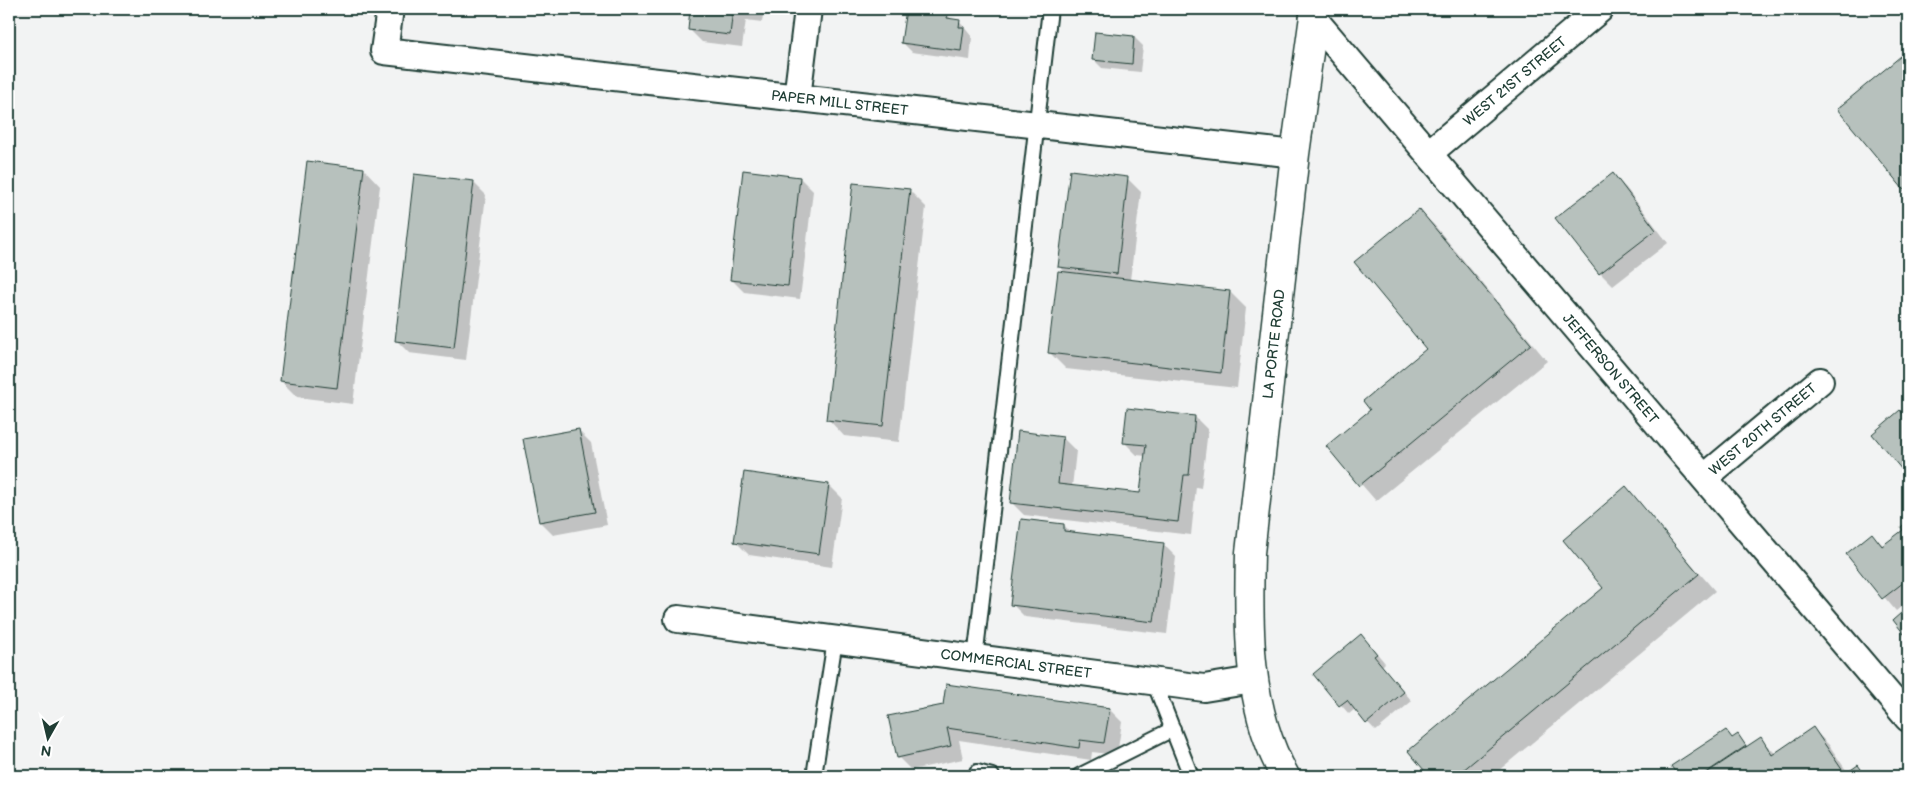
<svg xmlns="http://www.w3.org/2000/svg" width="1917" height="785" font-family="'Balsamiq Sans',sans-serif">
  <style>
    .shadow { fill: #0003 }
    .building { fill: #b7c1bd; stroke: #1f3d34 }
    .lines { fill: none; stroke-linecap: round; stroke-linejoin: round }
    .lane-casing { stroke: #1f3d34; stroke-width: 18 }
    .street-casing { stroke: #1f3d34; stroke-width: 30 }
    .secondary-casing { stroke: #1f3d34; stroke-width: 31 }
    .lane { stroke: #fff; stroke-width: 14 }
    .street { stroke: #fff; stroke-width: 26 }
    .secondary { stroke: #fff; stroke-width: 28 }
    .labels { text-anchor: middle; dominant-baseline: central; stroke-width: 4; stroke-linejoin: round; paint-order: stroke }
    .street-label { font-size: 14px; fill: #1f3d34; stroke: #fff }
  </style>
  <rect width="100%" height="100%" fill="#f2f3f3"/>
  <filter id="ink" filterUnits="userSpaceOnUse"><feTurbulence type="fractalNoise" baseFrequency=".02" numOctaves="2"/><feDisplacementMap in="SourceGraphic" scale="10" xChannelSelector="R" yChannelSelector="G"/><feConvolveMatrix kernelMatrix="1 2 1 2 8 2 1 2 1" color-interpolation-filters="sRGB"/></filter>
  <g filter="url(#ink)">
    <g class="shadow">
      <polygon points="692,9 764,9 762,22 746,20 742,47 702,42 689,29"/>
      <polygon points="1547,9 1560,9 1553,15"/>
      <polygon points="947,15 953,20 959,21 972,37 970,60 912,52 903,43"/>
      <polygon points="1134,37 1143,46 1140,72 1102,68 1094,60"/>
      <polygon points="1901,58 1908,65 1908,193 1839,110"/>
      <polygon points="364,169 380,186 353,404 297,397 281,381"/>
      <polygon points="1613,175 1626,188 1668,243 1613,286 1600,273"/>
      <polygon points="800,178 813,191 800,299 744,292 731,279"/>
      <polygon points="1128,179 1141,192 1130,280 1230,292 1246,308 1237,388 1066,369 1050,353 1066,273 1060,267"/>
      <polygon points="473,182 486,195 466,360 409,353 396,340"/>
      <polygon points="909,190 926,207 899,442 844,436 828,419"/>
      <polygon points="1419,210 1435,226 1547,361 1376,501 1328,446 1371,410 1428,349"/>
      <polygon points="1128,410 1195,417 1208,430 1201,488 1196,487 1191,535 1024,515 1011,502 1063,438 1076,451 1072,487 1141,495 1146,456 1137,455 1124,442"/>
      <polygon points="1900,412 1908,420 1908,475 1874,434"/>
      <polygon points="578,430 591,443 607,525 553,535 540,522 524,440"/>
      <polygon points="829,485 842,498 832,567 749,555 736,542"/>
      <polygon points="1626,488 1715,591 1492,776 1431,776 1410,751 1604,588"/>
      <polygon points="1908,523 1908,601 1896,611 1848,554 1872,535 1884,546 1905,530 1902,527"/>
      <polygon points="1064,525 1072,534 1163,544 1176,557 1167,634 1025,617 1012,604"/>
      <polygon points="1370,645 1385,663 1382,666 1412,701 1376,731 1355,709 1349,714 1315,675"/>
      <polygon points="1109,709 1122,722 1117,755 1092,752 1091,760 959,740 963,759 911,770 898,757 890,717"/>
      <polygon points="1813,729 1829,745 1848,773 1858,766 1868,776 1679,776 1673,766 1726,732 1733,739 1738,736 1748,747 1760,739 1776,754"/>
    </g>
    <g class="building">
      <polygon points="690,9 733,9 730,35 688,30"/>
      <polygon points="906,9 948,14 947,18 960,20 959,27 964,27 961,51 901,43"/>
      <polygon points="1095,32 1134,36 1132,64 1092,60"/>
      <polygon points="1901,56 1908,64 1908,195 1837,109"/>
      <polygon points="307,161 364,168 337,388 280,381"/>
      <polygon points="743,170 800,177 788,286 730,280"/>
      <polygon points="1070,170 1128,177 1117,274 1058,267"/>
      <polygon points="1613,173 1656,230 1599,274 1555,218"/>
      <polygon points="414,174 474,181 454,348 395,341"/>
      <polygon points="853,183 910,189 883,426 826,420"/>
      <polygon points="1419,209 1531,344 1359,486 1326,446 1370,410 1363,401 1426,349 1354,262"/>
      <polygon points="1058,271 1230,291 1221,373 1048,353"/>
      <polygon points="1127,408 1195,416 1189,475 1184,475 1178,522 1010,503 1018,431 1063,437 1058,484 1140,493 1146,445 1123,443"/>
      <polygon points="1900,410 1908,420 1908,477 1872,434"/>
      <polygon points="579,429 595,512 539,522 523,439"/>
      <polygon points="744,472 829,484 819,554 734,542"/>
      <polygon points="1626,486 1699,574 1456,776 1429,776 1408,751 1603,588 1563,540"/>
      <polygon points="1021,519 1064,524 1064,531 1164,543 1154,622 1010,605"/>
      <polygon points="1908,521 1908,579 1882,599 1846,554 1872,533 1882,546 1903,530 1901,527"/>
      <polygon points="1908,607 1908,639 1893,620"/>
      <polygon points="1361,634 1377,654 1374,656 1404,692 1366,724 1347,700 1339,706 1313,674"/>
      <polygon points="946,684 1110,708 1104,743 1080,740 1079,748 947,728 951,746 897,758 888,716 943,705"/>
      <polygon points="1813,727 1845,774 1858,765 1866,776 1702,776 1761,737 1772,755"/>
      <polygon points="1726,730 1732,738 1738,734 1746,746 1701,776 1678,776 1671,766"/>
    </g>
    <g class="lines">
      <g class="lane-casing">
        <g id="lane">
          <polyline points="975,659 1050,9"/>
          <polyline points="1154,682 1191,776"/>
          <polyline points="977,772 992,776"/>
          <polyline points="814,776 835,640"/>
          <polyline points="1079,776 1173,729"/>
        </g>
      </g>
      <g class="street-casing">
        <g id="street">
          <path id="s1" d="M390 9 384 51 1295 154"/>
          <path id="s2" d="M1313 18 1908 718"/>
          <polyline points="797,98 808,9"/>
          <path id="s3" d="M1429 153 1600 9"/>
          <path id="s4" d="M1705 477 1820 381"/>
          <path id="s5" d="M678 619 1204 688 1253 680"/>
        </g>
      </g>
      <g class="secondary-casing">
        <g id="secondary">
          <path id="s6" d="M1285 776C1247 709 1248 628 1250 553L1295 154 1315 9"/>
        </g>
      </g>
      <use href="#lane" class="lane"/>
      <use href="#street" class="street"/>
      <use href="#secondary" class="secondary"/>
    </g>
  </g>
  <g class="labels">
    <g class="street-label">
      <text stroke="none"><textPath href="#s3" startOffset="112">WEST 21ST STREET</textPath></text>
      <text stroke="none"><textPath href="#s1" startOffset="501">PAPER MILL STREET</textPath></text>
      <text stroke="none"><textPath href="#s6" startOffset="439">LA PORTE ROAD</textPath></text>
      <text stroke="none"><textPath href="#s2" startOffset="460">JEFFERSON STREET</textPath></text>
      <text stroke="none"><textPath href="#s4" startOffset="75">WEST 20TH STREET</textPath></text>
      <text stroke="none"><textPath href="#s5" startOffset="341">COMMERCIAL STREET</textPath></text>
    </g>
  </g>
  <rect width="1917" height="785" fill="none" stroke="#fff" stroke-width="30"/>
  <rect x="15" y="15" width="1887" height="755" fill="none" stroke="#1f3d34" stroke-width="2" filter="url(#ink)"/>
  <g transform="translate(48 738) rotate(188)" stroke="#ffffff" stroke-width="4" paint-order="stroke">
  <path d="M0-4L9 19L0 12L-9 19Z" fill="#1f3d34"/>
  <text y="-8" font-size="14" font-weight="bold" text-anchor="middle" fill="#1f3d34">N</text>
  </g>
</svg>
